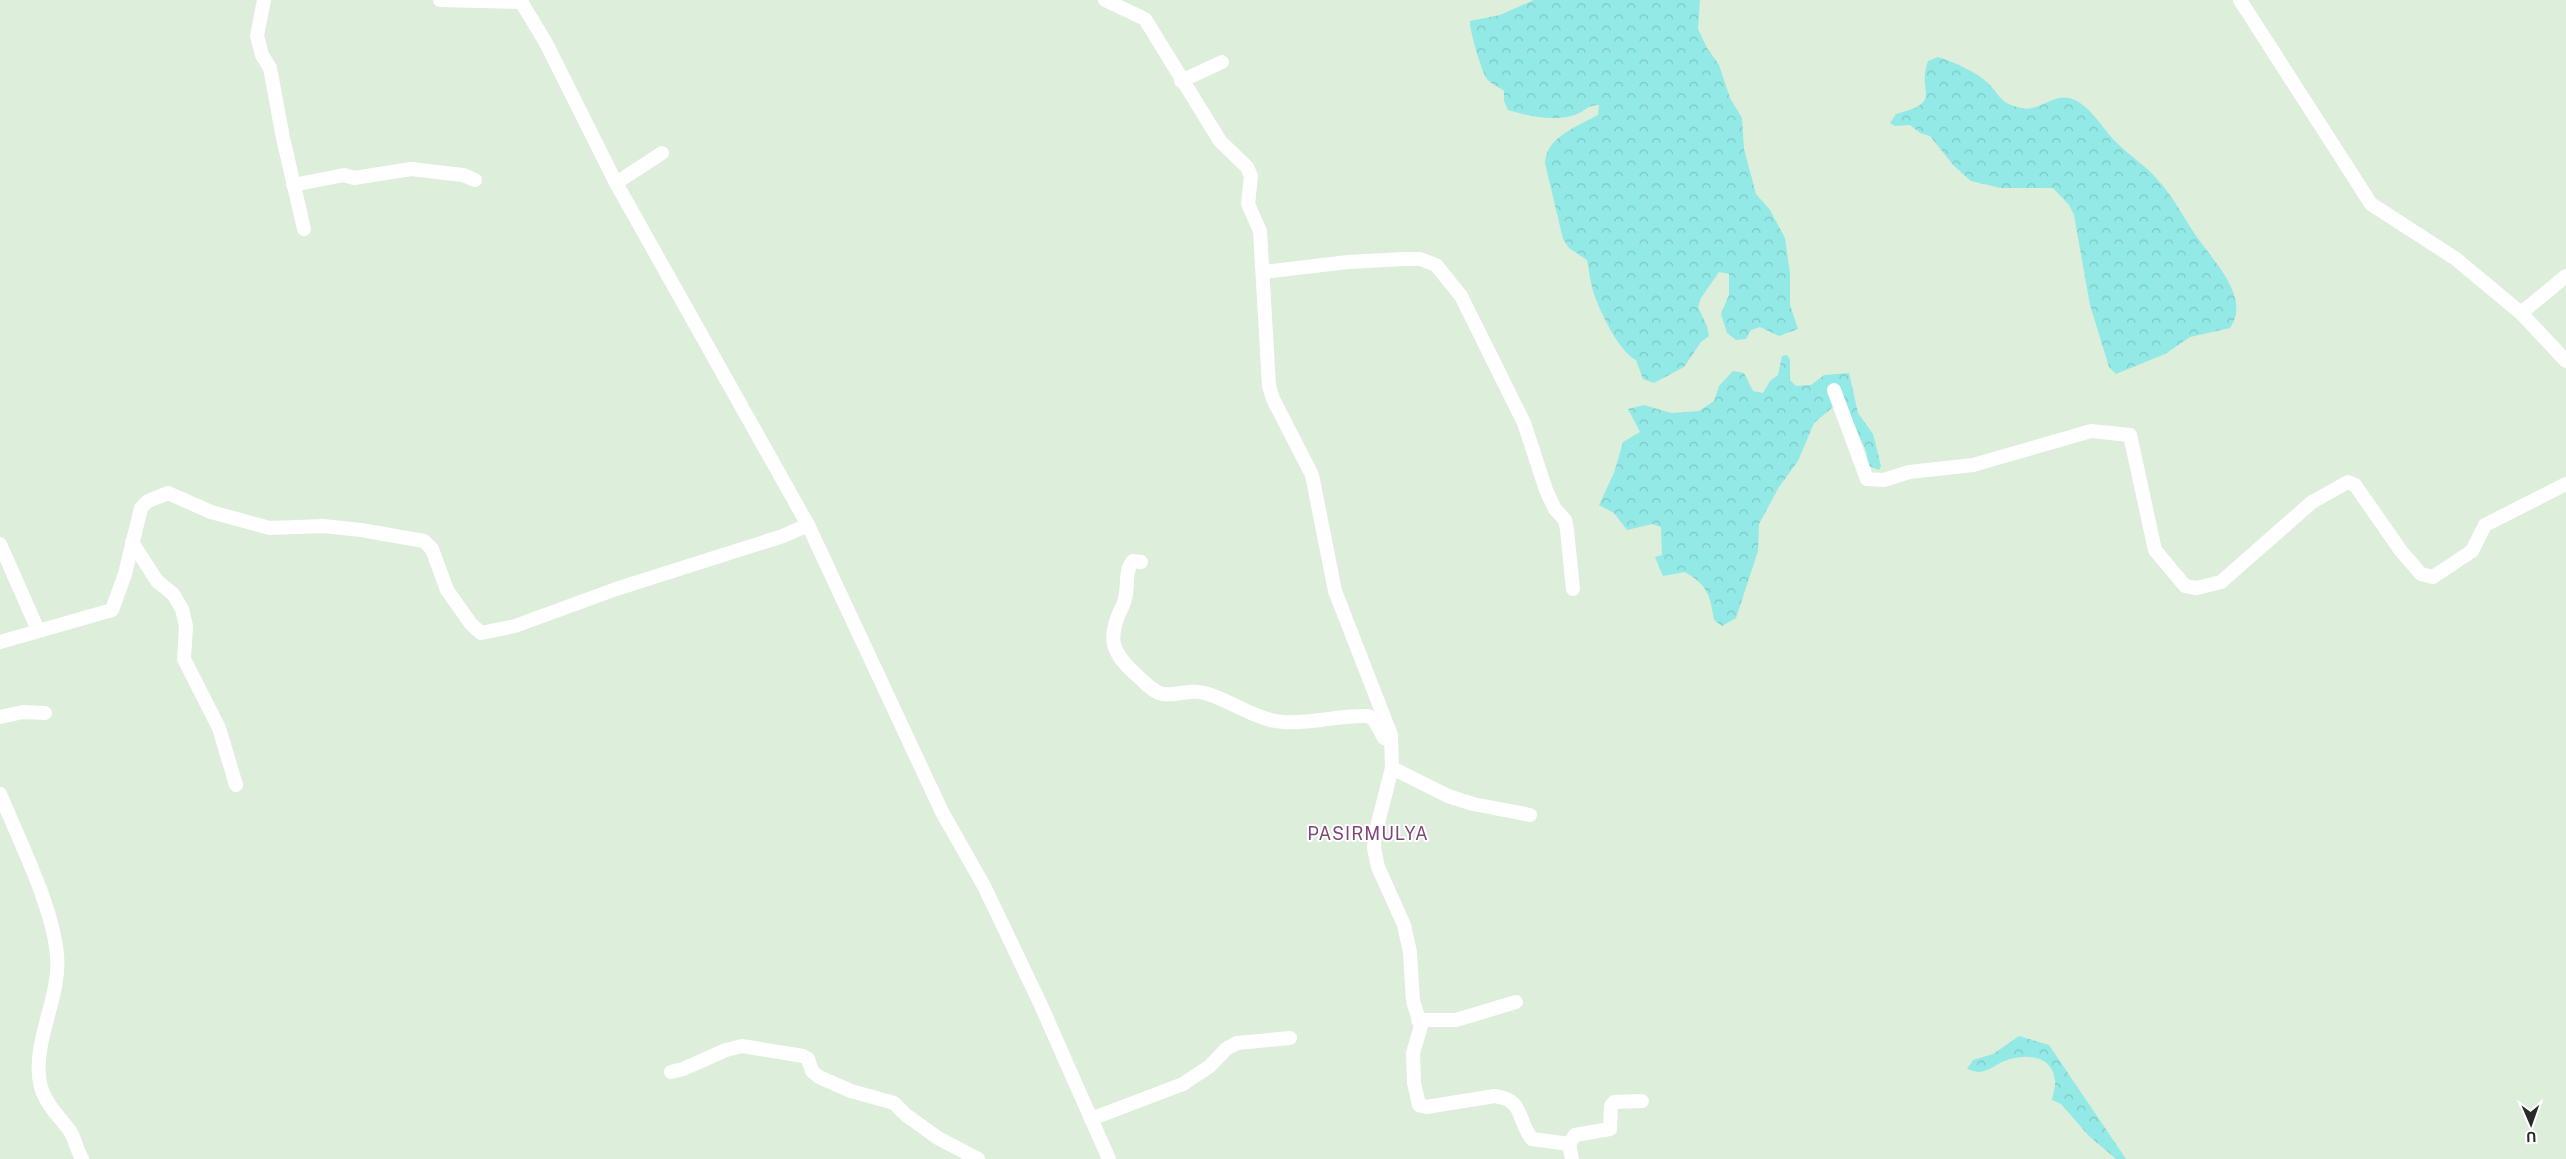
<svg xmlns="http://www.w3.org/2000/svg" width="2566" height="1159" font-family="'Public Sans',sans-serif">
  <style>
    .forest { fill: url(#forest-crowns) }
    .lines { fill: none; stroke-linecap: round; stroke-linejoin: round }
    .minor { stroke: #fff; stroke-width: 14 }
    .labels { text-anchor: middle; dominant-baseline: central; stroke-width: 4; stroke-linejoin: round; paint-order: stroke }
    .quarter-label { font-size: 18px; letter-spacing: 1px; fill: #7f4679; stroke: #fff }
  </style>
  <defs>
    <pattern id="forest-crowns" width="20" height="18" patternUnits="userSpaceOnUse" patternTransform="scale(1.25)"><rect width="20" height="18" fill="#92e9e5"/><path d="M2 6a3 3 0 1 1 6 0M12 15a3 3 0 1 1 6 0" fill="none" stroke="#7ec8c5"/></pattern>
  </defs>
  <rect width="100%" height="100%" fill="#ddeedb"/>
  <g class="forest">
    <path d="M1534 0H1700L1698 29 1707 48 1719 65 1730 98 1742 118 1744 149 1756 194 1770 210 1785 238 1790 273V305L1798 329 1779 336 1760 327 1751 330 1746 339 1736 340 1727 333 1721 314 1729 295V274L1719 272 1701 298 1698 307 1707 326 1709 336 1701 342 1684 367 1654 383 1643 379 1636 360C1619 352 1599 310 1593 291 1590 281 1589 270 1587 260L1569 248 1563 239 1545 163C1546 137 1578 126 1598 115L1599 105C1587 104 1583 114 1571 116 1551 121 1528 116 1508 110L1504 101V91C1499 87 1491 84 1487 79 1482 73 1469 29 1470 21L1500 15Z"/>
    <path d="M1938 57C1954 62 1977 72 1989 84 2001 97 2000 103 2021 108 2039 113 2055 90 2075 100 2093 109 2103 130 2117 143 2130 156 2145 165 2157 179 2175 198 2186 223 2202 244 2218 266 2250 300 2230 328L2190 337 2165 354 2116 374 2109 367 2090 305 2074 215 2069 205 2053 188H2001L1971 181 1954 166 1930 136 1920 133 1910 125 1895 126 1890 123 1896 114C1945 102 1916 92 1928 61Z"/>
    <path d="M1787 355 1790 360V380L1796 386 1811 385 1824 375 1849 373 1858 413 1873 434 1881 466 1879 470 1869 466 1866 451 1845 403 1839 402 1814 423 1798 461 1779 487 1759 524 1758 551 1736 618 1722 626 1714 620C1710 594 1707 585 1685 572L1663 576 1655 557 1662 555 1661 527 1652 524 1627 530 1614 513 1599 505 1614 473 1623 442 1640 432 1628 409 1644 405 1671 413 1699 411 1714 401 1719 386 1733 371 1744 373 1753 391 1763 393 1770 381 1778 375 1782 356Z"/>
    <path d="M2019 1036 2049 1045 2126 1159H2116L2089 1136 2061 1104 2052 1100C2053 1094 2056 1086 2055 1080 2052 1053 2023 1054 2004 1061 1996 1065 1988 1071 1979 1072 1975 1072 1971 1070 1967 1069L1973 1060 1993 1054Z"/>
  </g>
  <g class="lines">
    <g class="minor">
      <polyline points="264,0 257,36 262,55 270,68 283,138 304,229"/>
      <polyline points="440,0 522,2"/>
      <polyline points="520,0 546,43 616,183 808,525 942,812 984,886 1039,1001 1109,1159"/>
      <path d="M1105 0 1145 19 1220 141 1247 167 1251 176 1248 204 1260 231 1269 386 1273 399 1312 475 1335 591 1391 735 1392 768 1375 835 1374 848 1378 867 1404 925 1410 952 1413 1001 1421 1026 1413 1053 1414 1083 1419 1105 1426 1107 1495 1096C1525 1100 1517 1121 1532 1139L1569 1144 1572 1159"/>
      <polyline points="2240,0 2371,204 2456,259 2521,313 2566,361"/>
      <polyline points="1181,81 1222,62"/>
      <polyline points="616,183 662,153"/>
      <polyline points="293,185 344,175 354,178 411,169 463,175 475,180"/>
      <polyline points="1264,272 1348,262 1405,259 1420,259 1436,265 1461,296 1524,423 1546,490 1555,509 1565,520 1567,530 1573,589"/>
      <polyline points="2521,313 2566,276"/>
      <polyline points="1834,390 1867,479 1884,480 1909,472 1973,465 2091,431 2130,435 2155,550 2185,586 2197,588 2221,582 2312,502 2348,482 2355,485 2401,551 2421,574 2433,577 2472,551 2485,525 2566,484"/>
      <polyline points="132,542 157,581 173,594 182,609 186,626 184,659 219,728 236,785"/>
      <polyline points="0,544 38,630"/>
      <path d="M1141 562 1133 561C1123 572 1130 591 1123 605 1105 640 1112 654 1141 679 1147 685 1155 693 1163 694 1179 696 1191 688 1208 694 1233 702 1257 720 1283 722 1311 724 1339 715 1367 716L1373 718 1384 738"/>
      <polyline points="0,642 112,610 125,574 141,508 148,501 168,493 211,512 270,528 323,526 361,530 424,541 432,549 447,590 471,624 481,633 515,626 616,589 783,536 808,525"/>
      <polyline points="0,717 23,712 45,713"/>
      <polyline points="1392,768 1448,796 1473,804 1530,815"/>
      <path d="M0 794C19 840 53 907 57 955 61 998 32 1041 40 1083 44 1103 59 1116 70 1131 75 1139 77 1150 82 1159"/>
      <polyline points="1418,1020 1456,1020 1516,1002"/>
      <polyline points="671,1072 683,1069 726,1050 742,1046 803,1056 808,1059 812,1071 819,1077 851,1091 894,1103 906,1115 938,1138 978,1159"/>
      <polyline points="1091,1119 1183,1084 1210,1066 1226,1049 1237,1043 1290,1038"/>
      <polyline points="1569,1144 1575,1135 1610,1129 1611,1106 1614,1102 1642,1101"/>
    </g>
  </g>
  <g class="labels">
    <g class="quarter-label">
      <text x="1368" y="833">PASIRMULYA</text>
    </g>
  </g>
  <g transform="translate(2531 1124) rotate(178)" stroke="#ffffff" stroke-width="4" paint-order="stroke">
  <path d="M0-4L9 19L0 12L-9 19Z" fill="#2a2a2a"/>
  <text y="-8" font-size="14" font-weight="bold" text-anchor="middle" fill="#2a2a2a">U</text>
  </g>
</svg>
